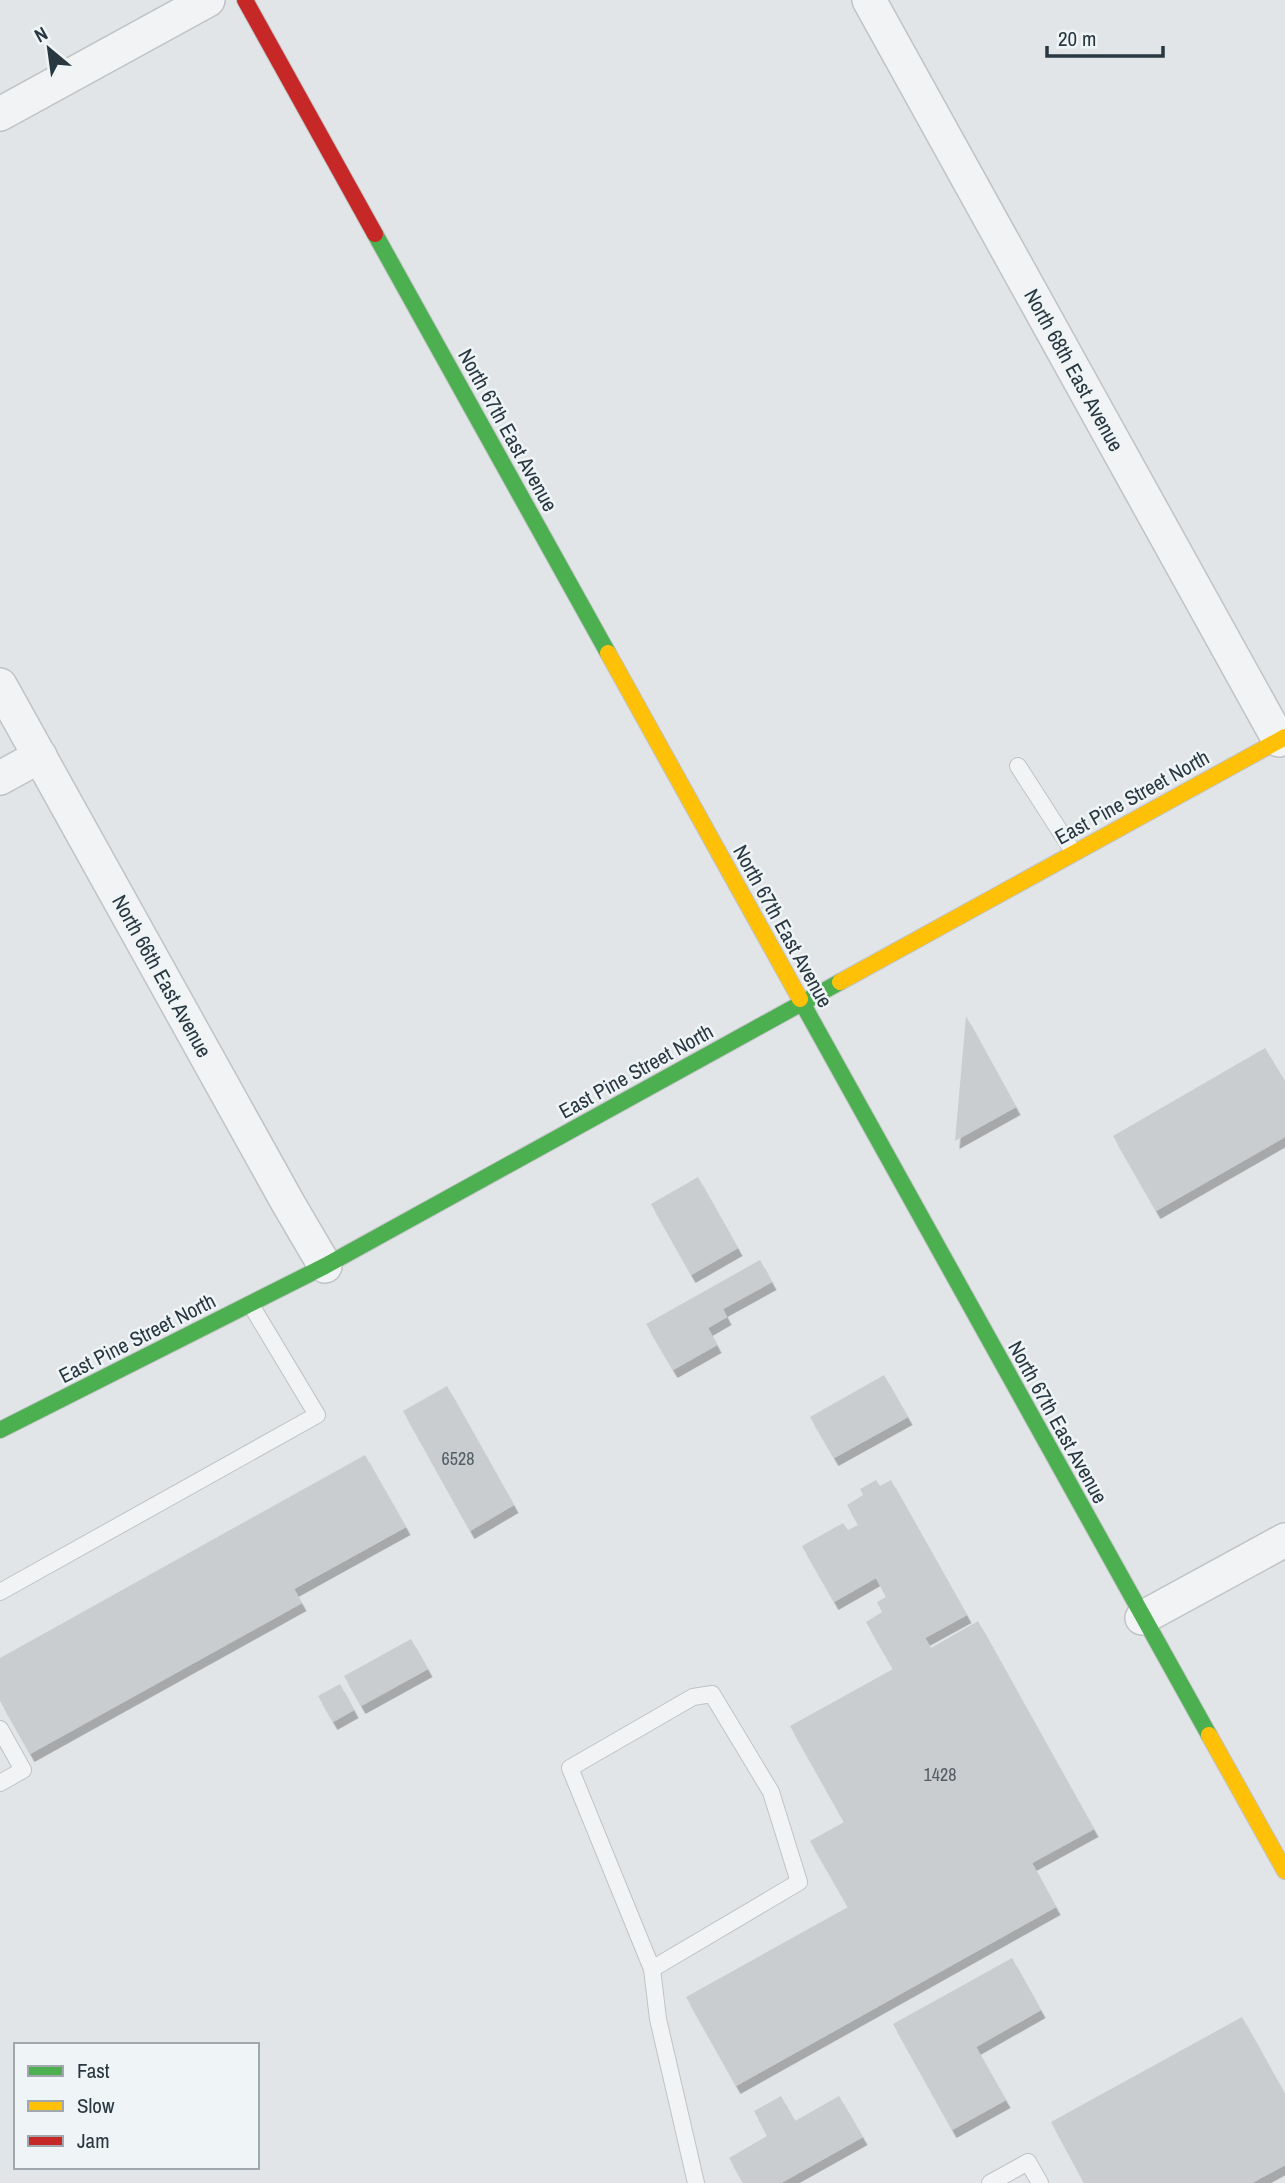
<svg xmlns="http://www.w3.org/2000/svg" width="1285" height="2183" font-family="'Archivo Narrow',sans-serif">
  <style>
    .building { fill: #cacdcf; filter: url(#shadow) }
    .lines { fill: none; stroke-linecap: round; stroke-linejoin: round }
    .lane-casing { stroke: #c0c3c5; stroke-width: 18 }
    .street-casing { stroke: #c0c3c5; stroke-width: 36 }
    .fast-casing { stroke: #c0c3c5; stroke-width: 18 }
    .slow-casing { stroke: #c0c3c5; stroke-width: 18 }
    .jam-casing { stroke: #c0c3c5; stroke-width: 18 }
    .lane { stroke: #f1f3f4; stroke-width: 16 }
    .street { stroke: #f1f3f4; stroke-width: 33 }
    .fast { stroke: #4caf50; stroke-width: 16 }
    .slow { stroke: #ffc107; stroke-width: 16 }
    .jam { stroke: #c62828; stroke-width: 16 }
    .labels { text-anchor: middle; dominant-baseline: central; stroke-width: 5; stroke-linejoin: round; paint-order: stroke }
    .number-label { font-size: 18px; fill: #525d64 }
    .street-label { font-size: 21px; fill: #293740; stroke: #eff4f6 }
  </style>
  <defs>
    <filter id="shadow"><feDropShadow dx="4.5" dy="8" stdDeviation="0" flood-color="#0004"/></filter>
  </defs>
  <rect width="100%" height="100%" fill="#e2e5e7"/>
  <g class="building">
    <polygon points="966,1016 1016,1107 955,1141"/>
    <polygon points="1265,1048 1285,1081 1285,1137 1156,1211 1113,1136"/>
    <polygon points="698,1177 738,1248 691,1275 651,1204"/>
    <polygon points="760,1260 772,1282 723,1309 727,1317 708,1328 717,1345 673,1370 646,1324"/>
    <polygon points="884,1375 908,1417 834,1458 810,1417"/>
    <polygon points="447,1386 514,1505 470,1531 403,1411"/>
    <polygon points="365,1455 406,1527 294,1589 302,1603 30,1754 0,1701 0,1658"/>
    <polygon points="876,1480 880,1486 891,1480 967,1615 925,1638 931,1648 978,1621 1094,1829 1032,1863 1056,1907 736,2086 686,1997 848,1907 810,1841 844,1822 790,1726 893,1669 866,1622 882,1612 877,1602 886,1597 876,1578 834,1602 802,1546 843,1523 848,1530 858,1525 847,1505 863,1495 860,1489"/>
    <polygon points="411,1639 428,1669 361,1706 344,1676"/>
    <polygon points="340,1684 354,1710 333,1722 318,1696"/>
    <polygon points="1012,1958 1041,2010 976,2047 1006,2100 952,2130 893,2024"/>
    <polygon points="1242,2017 1285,2094 1285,2165 1252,2183 1084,2183 1051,2122"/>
    <polygon points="781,2096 795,2121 839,2096 863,2137 781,2183 743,2183 729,2158 767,2136 754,2111"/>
  </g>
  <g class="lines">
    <g class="lane-casing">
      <g id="lane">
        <polyline points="1018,766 1074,853"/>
        <polyline points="0,1592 317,1415 251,1305"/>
        <polygon points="712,1694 771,1792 799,1882 652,1969 570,1768 693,1697"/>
        <polyline points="0,1729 23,1770 0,1783"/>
        <polyline points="652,1969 658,2019 696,2183"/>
        <polyline points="990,2183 1028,2162 1040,2183"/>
      </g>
    </g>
    <g class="street-casing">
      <g id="street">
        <polyline points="869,0 1279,740"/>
        <polyline points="0,114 208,0"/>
        <polyline points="0,685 288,1203 325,1266"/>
        <polyline points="0,778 40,756"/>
        <polyline points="1142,1618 1285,1540"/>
      </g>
    </g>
    <g class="fast-casing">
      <g id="fast">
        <polyline points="375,234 608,653"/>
        <polyline points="800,999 1209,1735"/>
        <polyline points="0,1430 325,1266 840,982"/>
      </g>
    </g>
    <g class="slow-casing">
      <g id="slow">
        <polyline points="608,653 800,999"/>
        <polyline points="840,982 1285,737"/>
        <polyline points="1209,1735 1285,1871"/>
      </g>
    </g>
    <g class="jam-casing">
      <polyline id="jam" points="245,0 375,234"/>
    </g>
    <use href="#lane" class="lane"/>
    <use href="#street" class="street"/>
    <use href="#fast" class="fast"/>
    <use href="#slow" class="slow"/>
    <use href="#jam" class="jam"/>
  </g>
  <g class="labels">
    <g class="number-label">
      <text x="458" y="1458">6528</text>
      <text x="940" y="1774">1428</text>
    </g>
    <g class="street-label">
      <text transform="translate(1074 370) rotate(61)">North 68th East Avenue</text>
      <text transform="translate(508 430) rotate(61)">North 67th East Avenue</text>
      <text transform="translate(1132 797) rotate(-29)">East Pine Street North</text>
      <text transform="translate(783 926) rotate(61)">North 67th East Avenue</text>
      <text transform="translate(162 976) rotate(61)">North 66th East Avenue</text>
      <text transform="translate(636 1071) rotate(-29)">East Pine Street North</text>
      <text transform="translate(137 1338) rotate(-27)">East Pine Street North</text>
      <text transform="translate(1058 1422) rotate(61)">North 67th East Avenue</text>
    </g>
  </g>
  <rect x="14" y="2043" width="245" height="126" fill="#eff4f6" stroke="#a0a8ad" stroke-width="2"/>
  <rect x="28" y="2066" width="35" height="10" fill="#4caf50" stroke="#a0a8ad" stroke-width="2"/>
  <text x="77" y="2078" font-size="21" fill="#293740">Fast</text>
  <rect x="28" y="2101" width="35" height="10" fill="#ffc107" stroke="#a0a8ad" stroke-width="2"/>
  <text x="77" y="2113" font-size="21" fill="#293740">Slow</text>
  <rect x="28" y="2136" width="35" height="10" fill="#c62828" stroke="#a0a8ad" stroke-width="2"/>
  <text x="77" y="2148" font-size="21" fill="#293740">Jam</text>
  <g transform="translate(49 49) rotate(331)" stroke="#eff4f6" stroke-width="5" paint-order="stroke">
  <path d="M0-5L12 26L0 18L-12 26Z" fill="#293740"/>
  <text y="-10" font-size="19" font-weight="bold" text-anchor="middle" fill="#293740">N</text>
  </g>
  <path d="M1047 46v10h116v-10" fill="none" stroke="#293740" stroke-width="3.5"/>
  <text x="1058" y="46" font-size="21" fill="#293740" stroke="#eff4f6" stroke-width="5" paint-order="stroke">20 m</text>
</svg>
